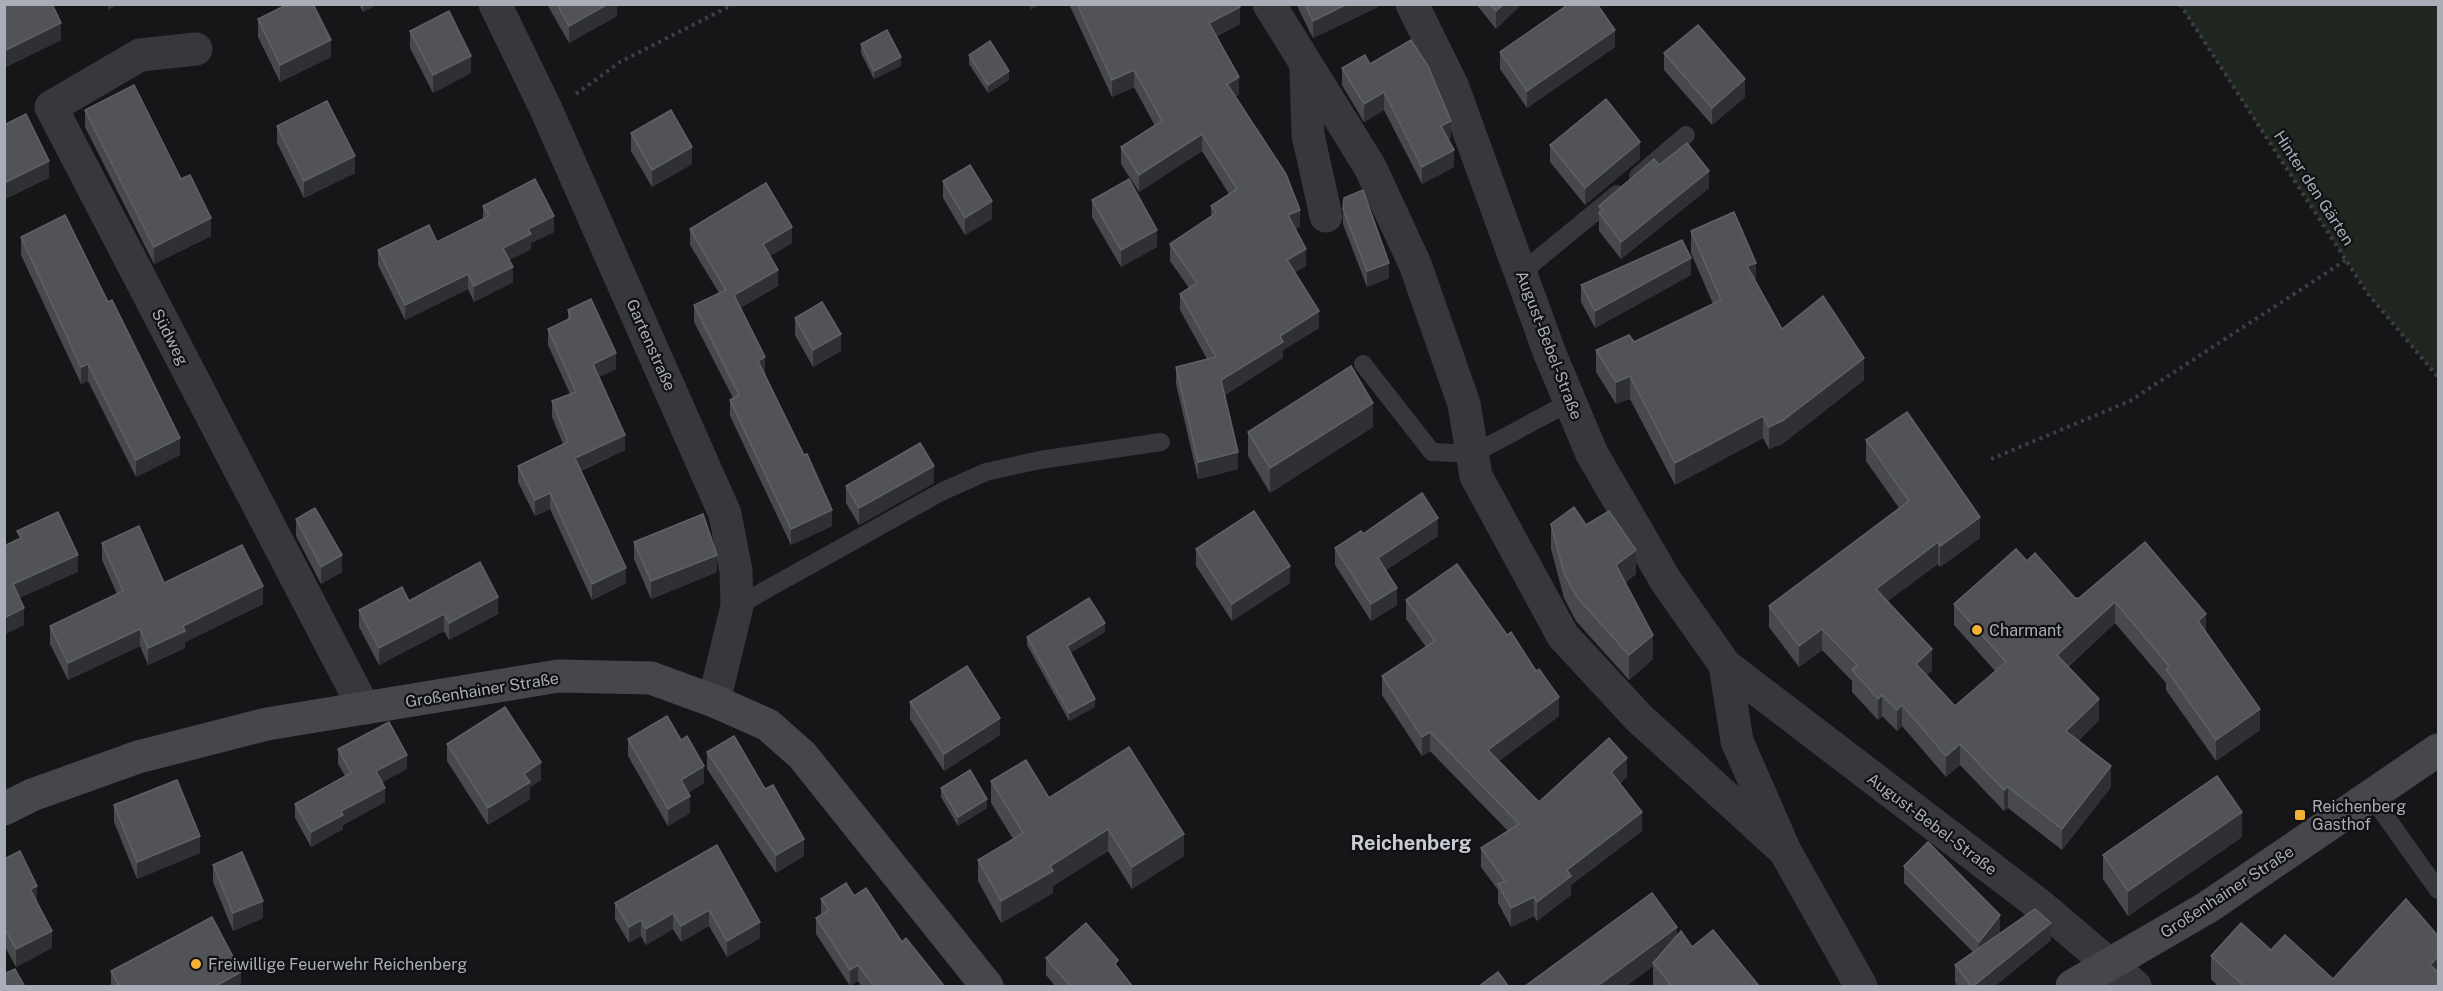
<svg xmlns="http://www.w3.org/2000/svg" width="2443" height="991" font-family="'Public Sans',sans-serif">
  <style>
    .green { fill: #1e261f }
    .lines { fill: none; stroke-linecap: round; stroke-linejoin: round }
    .path { stroke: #3d3f44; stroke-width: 4; stroke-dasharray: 3 4.5; stroke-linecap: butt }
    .lane { stroke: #37383d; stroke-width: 18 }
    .street { stroke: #37383d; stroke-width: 33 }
    .secondary { stroke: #45474d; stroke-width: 33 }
    .wall { fill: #47494d }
    .shaded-wall { fill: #2f3033 }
    .building { fill: #525359; stroke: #5f6168; stroke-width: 1.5 }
    .poi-dot { fill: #f2b134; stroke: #111113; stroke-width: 2 }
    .labels { text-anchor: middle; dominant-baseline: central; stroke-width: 4.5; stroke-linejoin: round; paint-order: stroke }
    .street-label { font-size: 16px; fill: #a8adb8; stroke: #111113 }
    .poi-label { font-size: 16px; fill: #a8adb8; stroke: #111113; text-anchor: start }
    .quarter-label { font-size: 20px; font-weight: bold; fill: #c9ccd4; stroke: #111113 }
  </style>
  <rect width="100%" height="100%" fill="#161618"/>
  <polygon class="green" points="2180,5 2438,5 2438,377 2368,294"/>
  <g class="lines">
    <g class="path">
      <polyline points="2180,4 2368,294 2438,377"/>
      <polyline points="576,94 620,62 734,4"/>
      <polyline points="1991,459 2130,401 2346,260"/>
    </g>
    <g class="lane">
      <polyline points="1638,176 1686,135"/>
      <polyline points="1521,273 1617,194"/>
      <polyline points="1363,364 1432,452 1473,454 1570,402"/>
      <polyline points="737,606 941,492 986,472 1040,460 1161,442"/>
      <polyline points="2371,796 2438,890"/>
    </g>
    <g class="street">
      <polyline points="495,4 545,107 725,514 736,571 737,606 714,701"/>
      <polyline points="1269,4 1370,167 1415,264 1464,404 1476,476 1563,636 1639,718 1785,851"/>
      <polyline points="1412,4 1452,85 1550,354 1592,454 1666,581 1725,665 2042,907 2135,986"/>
      <polyline points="196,49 140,55 51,107 364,708"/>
      <polyline points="1306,69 1308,135 1326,216"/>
      <polyline points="1725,665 1737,741 1785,851 1861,986"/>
    </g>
    <g class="secondary">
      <polyline points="4,809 32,795 138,757 267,724 558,676 651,678 714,701 768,725 802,755 987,986"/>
      <polyline points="2072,986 2208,907 2438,750"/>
    </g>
  </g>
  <g class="wall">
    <polygon points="4,4 61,40 6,67 4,64"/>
    <polygon points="359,4 378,4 363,12"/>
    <polygon points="547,4 617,4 617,16 569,43"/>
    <polygon points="1069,4 1238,4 1240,24 1217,36 1239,94 1235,97 1300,227 1295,229 1306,266 1294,272 1319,328 1283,350 1283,358 1225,395 1238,469 1198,479 1176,384 1176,367 1207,359 1180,310 1180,294 1189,288 1170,261 1170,244 1211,216 1211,206 1229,194 1202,151 1139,192 1121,164 1121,147 1155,126 1134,87 1112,97"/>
    <polygon points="1296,4 1378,4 1378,7 1313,38"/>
    <polygon points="1476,4 1522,4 1496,29"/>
    <polygon points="258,19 331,57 280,82 258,37"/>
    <polygon points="410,31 471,73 433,93 410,48"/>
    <polygon points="861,44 901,66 874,79 861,53"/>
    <polygon points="1615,47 1527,108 1500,69 1500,52"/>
    <polygon points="1664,53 1745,97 1712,125 1664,70"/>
    <polygon points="969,55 1009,80 988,93 969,64"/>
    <polygon points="1370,64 1451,138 1448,139 1454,167 1422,184 1384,110 1364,122 1342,85 1342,68"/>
    <polygon points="85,110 181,179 211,236 154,264 85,127"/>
    <polygon points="277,126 355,173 304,198 277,143"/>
    <polygon points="631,133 692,164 652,187 631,151"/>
    <polygon points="1550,145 1640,159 1585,205 1550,162"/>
    <polygon points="943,181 992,219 965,235 943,198"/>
    <polygon points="1709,188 1621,259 1599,231 1599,206"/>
    <polygon points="1092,200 1157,247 1121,267 1092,217"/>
    <polygon points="483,206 554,232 531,243 531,249 509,260 513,282 474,302 468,289 405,320 378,265 378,250 437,242 483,219"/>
    <polygon points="1343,209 1389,278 1367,287 1343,224"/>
    <polygon points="690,229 792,243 770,256 778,286 740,308 765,374 832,526 791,545 730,416 730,400 733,398 694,322 694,305 719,293 690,245"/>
    <polygon points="1691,231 1756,282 1782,329 1864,380 1782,444 1769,449 1763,438 1675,485 1630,399 1616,404 1596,372 1596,350 1634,342 1713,304 1691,253"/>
    <polygon points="21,237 180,455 136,477 88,381 81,384 21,255"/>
    <polygon points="1691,275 1595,328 1581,302 1581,285"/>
    <polygon points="568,310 616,369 599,377 625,450 581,471 626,583 592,600 550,509 535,516 518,482 518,466 563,444 552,417 552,401 570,394 548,345 548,329 568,320"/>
    <polygon points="795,318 841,351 813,367 795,335"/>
    <polygon points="1373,427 1270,493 1248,456 1248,432"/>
    <polygon points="1866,440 1980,538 1940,567 1938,564 1887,601 1932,670 1926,676 1955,706 1995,671 1954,625 1954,604 2027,561 2075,598 2079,598 2145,542 2206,632 2260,730 2216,761 2166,690 2166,683 2115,623 2068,667 2099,720 2078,741 2111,787 2062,850 2008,808 2004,811 1960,765 1946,777 1902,726 1897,731 1882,716 1878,720 1852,692 1852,681 1822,650 1799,667 1769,627 1769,606 1899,508 1866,461"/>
    <polygon points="934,483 859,525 846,503 846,486"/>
    <polygon points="296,519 342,572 321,584 296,536"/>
    <polygon points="1551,524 1586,525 1636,574 1625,583 1653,659 1629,680 1576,621 1564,598 1551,549"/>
    <polygon points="1363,534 1438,536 1386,570 1397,605 1371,621 1335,565 1335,548"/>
    <polygon points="634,542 717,572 651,599 634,559"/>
    <polygon points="102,543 164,583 263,604 185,642 185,648 148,665 140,646 68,680 50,644 50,626 117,594 102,560"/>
    <polygon points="1196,549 1290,583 1232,621 1196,566"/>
    <polygon points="1406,600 1559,716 1499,761 1539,802 1627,777 1620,783 1642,831 1571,885 1571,895 1537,921 1534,916 1511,927 1498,903 1498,890 1481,867 1481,848 1508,831 1430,751 1422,756 1382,695 1382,676 1426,647 1406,619"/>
    <polygon points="409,601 498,614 449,640 444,631 379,665 359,627 359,610"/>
    <polygon points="1105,632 1070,653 1095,707 1069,721 1027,645 1027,637"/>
    <polygon points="910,702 1000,735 944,771 910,719"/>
    <polygon points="628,739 704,783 688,793 690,813 668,826 628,756"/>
    <polygon points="447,744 541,780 530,787 530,799 488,825 447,761"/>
    <polygon points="338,749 407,769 382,782 385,802 343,825 343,829 311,847 295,818 295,804 345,776 338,764"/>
    <polygon points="707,752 804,856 776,873 707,769"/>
    <polygon points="991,781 1049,798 1184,856 1132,889 1108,851 1053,886 1053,893 1001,923 978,881 978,860 1013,839 991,803"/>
    <polygon points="941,788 987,808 958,826 941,797"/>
    <polygon points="114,805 200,853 137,879 114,822"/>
    <polygon points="2242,837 2128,916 2103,879 2103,855"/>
    <polygon points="717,845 760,938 727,957 709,926 681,942 673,929 646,945 641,936 629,943 615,919 615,903"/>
    <polygon points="4,859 37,902 52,948 16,967 4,945"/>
    <polygon points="213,865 263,918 233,931 213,882"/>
    <polygon points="1904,866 2000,932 1997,936 2051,940 1994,987 1958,987 1955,982 1955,965 1973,952 1904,883"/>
    <polygon points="854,896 902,942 945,987 862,987 858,981 850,986 816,934 816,918 821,915 821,899"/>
    <polygon points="1677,935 1692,947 1760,987 1654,987 1653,985 1653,966 1625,987 1524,987"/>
    <polygon points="2271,950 2333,979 2439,987 2219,987 2211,979 2211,956"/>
    <polygon points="1046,958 1118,969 1133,987 1056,987 1046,975"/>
    <polygon points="111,971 241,987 111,987"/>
  </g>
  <g class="shaded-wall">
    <polygon points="108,4 119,4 108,10"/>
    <polygon points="363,4 378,4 363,12"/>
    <polygon points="608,4 617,4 617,16 569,43 569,26"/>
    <polygon points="1030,4 1041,4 1030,10"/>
    <polygon points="1347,4 1378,4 1378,7 1313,38 1313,21"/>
    <polygon points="1504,4 1522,4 1496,29 1496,11"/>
    <polygon points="1240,7 1240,24 1209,39 1209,23"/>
    <polygon points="61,23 61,40 6,67 6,50"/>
    <polygon points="1615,30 1615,47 1527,108 1527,91"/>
    <polygon points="331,40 331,57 280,82 280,65"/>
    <polygon points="471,56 471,73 433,93 433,75"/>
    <polygon points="901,57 901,66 874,79 874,71"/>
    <polygon points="1134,70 1134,87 1112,97 1112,80"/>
    <polygon points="1009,71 1009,80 988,93 988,85"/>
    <polygon points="1239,77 1239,94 1227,101 1227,84"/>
    <polygon points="1745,79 1745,97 1712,125 1712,108"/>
    <polygon points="1384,92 1384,110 1364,122 1364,104"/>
    <polygon points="1451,121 1451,138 1441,143 1441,126"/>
    <polygon points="1202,134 1202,151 1139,192 1139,175"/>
    <polygon points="1640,142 1640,159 1585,205 1585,188"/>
    <polygon points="692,147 692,164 652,187 652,170"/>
    <polygon points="1454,150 1454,167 1422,184 1422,167"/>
    <polygon points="355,156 355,173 304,198 304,181"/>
    <polygon points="49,161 49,178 4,200 4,183"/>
    <polygon points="1709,171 1709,188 1621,259 1621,242"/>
    <polygon points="992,201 992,219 965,235 965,218"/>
    <polygon points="1300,210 1300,227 1288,232 1288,215"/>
    <polygon points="554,216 554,232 531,243 531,249 503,263 503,248 528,229"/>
    <polygon points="211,218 211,236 154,264 154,247"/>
    <polygon points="792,227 792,243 763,260 763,244"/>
    <polygon points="1157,230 1157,247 1121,267 1121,250"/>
    <polygon points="1306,249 1306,266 1287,277 1287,260"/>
    <polygon points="1691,258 1691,275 1595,328 1595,311"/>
    <polygon points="1389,263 1389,278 1367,287 1367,271"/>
    <polygon points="1756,263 1756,285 1747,266"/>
    <polygon points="513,267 513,282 474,302 474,286"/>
    <polygon points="778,270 778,286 734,311 734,295"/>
    <polygon points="468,274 468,289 405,320 405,305"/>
    <polygon points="1319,311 1319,328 1283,350 1283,358 1221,397 1221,380 1280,336"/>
    <polygon points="841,334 841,351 813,367 813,350"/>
    <polygon points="616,353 616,369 593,380 593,364"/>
    <polygon points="765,357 765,374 758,378 758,361"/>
    <polygon points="1864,358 1864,380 1782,444 1769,449 1769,427"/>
    <polygon points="88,364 88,381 81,384 81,367"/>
    <polygon points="1630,376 1630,399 1616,404 1616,382"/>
    <polygon points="1373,403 1373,427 1270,493 1270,468"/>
    <polygon points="1763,416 1763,438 1675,485 1675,463"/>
    <polygon points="625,435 625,450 575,473 575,458"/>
    <polygon points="180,438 180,455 136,477 136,460"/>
    <polygon points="1238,452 1238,469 1198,479 1198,462"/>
    <polygon points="934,466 934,483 859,525 859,508"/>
    <polygon points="550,493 550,509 535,516 535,500"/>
    <polygon points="832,510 832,526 791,545 791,529"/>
    <polygon points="1980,517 1980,538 1940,567 1940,546"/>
    <polygon points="1438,518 1438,536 1378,575 1378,558"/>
    <polygon points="1938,542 1938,564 1876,610 1876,589"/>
    <polygon points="1636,550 1636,574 1616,590 1616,565"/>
    <polygon points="78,555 78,572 13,601 13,584"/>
    <polygon points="342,555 342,572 321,584 321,567"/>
    <polygon points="717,555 717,572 651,599 651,581"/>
    <polygon points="1290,566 1290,583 1232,621 1232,604"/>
    <polygon points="626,568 626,583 592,600 592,584"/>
    <polygon points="263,586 263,604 185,642 185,648 148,665 148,648 183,626"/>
    <polygon points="1397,588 1397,605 1371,621 1371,604"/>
    <polygon points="498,597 498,614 449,640 449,623"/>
    <polygon points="2115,602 2115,623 2057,676 2057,655"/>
    <polygon points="24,608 24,625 4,635 4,618"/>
    <polygon points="444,614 444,631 379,665 379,648"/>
    <polygon points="2206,614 2206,635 2198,621"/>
    <polygon points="1105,623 1105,632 1067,655 1067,646"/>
    <polygon points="140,629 140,646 68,680 68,663"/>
    <polygon points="1822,629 1822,650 1799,667 1799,646"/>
    <polygon points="1653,635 1653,659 1629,680 1629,655"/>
    <polygon points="1932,649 1932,670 1916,685 1916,664"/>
    <polygon points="1882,695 1882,716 1878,720 1878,699"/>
    <polygon points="1559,697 1559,716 1488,769 1488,750"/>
    <polygon points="1095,699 1095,707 1069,721 1069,713"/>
    <polygon points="2099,699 2099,720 2066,752 2066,731"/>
    <polygon points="1902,705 1902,726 1897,731 1897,710"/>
    <polygon points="2260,709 2260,730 2216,761 2216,740"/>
    <polygon points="1000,718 1000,735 944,771 944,754"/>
    <polygon points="1430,732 1430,751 1422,756 1422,737"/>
    <polygon points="1960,744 1960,765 1946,777 1946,756"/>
    <polygon points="407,755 407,769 376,786 376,771"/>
    <polygon points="1627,758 1627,777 1611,791 1611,772"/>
    <polygon points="541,762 541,780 530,787 530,799 488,825 488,808 524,774"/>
    <polygon points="704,766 704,783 681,797 681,780"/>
    <polygon points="2111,766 2111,787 2062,850 2062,829"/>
    <polygon points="2008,787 2008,808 2004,811 2004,790"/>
    <polygon points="385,788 385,802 343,825 343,829 311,847 311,832 341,811"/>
    <polygon points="690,796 690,813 668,826 668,809"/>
    <polygon points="987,799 987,808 958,826 958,817"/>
    <polygon points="1642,812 1642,831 1571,885 1571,895 1537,921 1537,902 1567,870"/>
    <polygon points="2242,812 2242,837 2128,916 2128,891"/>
    <polygon points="1108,829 1108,851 1053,886 1053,893 1001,923 1001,901 1050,866"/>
    <polygon points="1184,834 1184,856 1132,889 1132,867"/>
    <polygon points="200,836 200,853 137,879 137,862"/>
    <polygon points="804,839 804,856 776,873 776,855"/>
    <polygon points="37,886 37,903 30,889"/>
    <polygon points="1534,897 1534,916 1511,927 1511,908"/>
    <polygon points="263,901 263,918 233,931 233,913"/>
    <polygon points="709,910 709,926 681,942 681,926"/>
    <polygon points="673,913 673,929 646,945 646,929"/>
    <polygon points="2000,915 2000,932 1979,959 1979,942"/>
    <polygon points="641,920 641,936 629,943 629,927"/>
    <polygon points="760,922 760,938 727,957 727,941"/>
    <polygon points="2051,923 2051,940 1994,987 1973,987"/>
    <polygon points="1677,927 1677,948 1653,963 1653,966 1625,987 1596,987"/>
    <polygon points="52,931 52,948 16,967 16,949"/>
    <polygon points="2439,955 2439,978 2430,965"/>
    <polygon points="858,965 858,981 850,986 850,970"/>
    <polygon points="241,972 241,987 214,987"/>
  </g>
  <g class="building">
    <polygon points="4,4 52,4 61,23 6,50 4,47"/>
    <polygon points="288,4 313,4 331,40 280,65 258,19"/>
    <polygon points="557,4 608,4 569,26"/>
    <polygon points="1077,4 1238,4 1240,7 1209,23 1239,77 1227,84 1286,174 1300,210 1288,215 1306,249 1287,260 1319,311 1280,336 1283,342 1221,380 1238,452 1198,462 1176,367 1216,357 1180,294 1197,283 1170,244 1216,213 1211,206 1237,189 1202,134 1139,175 1121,147 1162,121 1134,70 1112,80"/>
    <polygon points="1305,4 1347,4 1313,21"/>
    <polygon points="1490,4 1504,4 1496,11"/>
    <polygon points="1569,4 1597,4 1615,30 1527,91 1500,52"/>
    <polygon points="449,11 471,56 433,75 410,31"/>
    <polygon points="1698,25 1745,79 1712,108 1664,53"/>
    <polygon points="887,30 901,57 874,71 861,44"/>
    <polygon points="1411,40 1428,66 1451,121 1441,126 1454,150 1422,167 1384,92 1364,104 1342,68 1365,55 1370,64"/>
    <polygon points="990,41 1009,71 988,85 969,55"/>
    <polygon points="134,85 181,179 190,175 211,218 154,247 85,110"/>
    <polygon points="1606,99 1640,142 1585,188 1550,145"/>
    <polygon points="327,101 355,156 304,181 277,126"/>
    <polygon points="671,110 692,147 652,170 631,133"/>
    <polygon points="26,114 49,161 4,183 4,125"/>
    <polygon points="1687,143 1709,171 1621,242 1599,213 1603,210 1599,206 1654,159 1659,165"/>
    <polygon points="970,165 992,201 965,218 943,181"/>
    <polygon points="535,179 554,216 528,229 531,234 503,248 513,267 474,286 468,274 405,305 378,250 429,225 437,242 489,216 483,206"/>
    <polygon points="1129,179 1157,230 1121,250 1092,200"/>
    <polygon points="766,183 792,227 763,244 778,270 734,295 765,357 758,361 804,455 807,454 832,510 791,529 730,400 739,395 694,305 726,290 690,229"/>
    <polygon points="1363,190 1389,263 1367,271 1343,209 1344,198"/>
    <polygon points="1734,212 1756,263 1747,266 1782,329 1823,296 1864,358 1782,421 1769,427 1763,416 1675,463 1630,376 1616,382 1596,350 1629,335 1634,342 1721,300 1691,231"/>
    <polygon points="65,215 108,302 112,300 180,438 136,460 88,364 81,367 21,237"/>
    <polygon points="1682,240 1691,258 1595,311 1581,285"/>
    <polygon points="591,299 616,353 593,364 625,435 575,458 626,568 592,584 550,493 535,500 518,466 568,442 552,401 576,392 548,329 571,318 568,310"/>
    <polygon points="822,302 841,334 813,350 795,318"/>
    <polygon points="1351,366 1373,403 1270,468 1248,432"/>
    <polygon points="1907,412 1980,517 1940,546 1938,542 1876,589 1932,649 1916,664 1955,706 2006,662 1954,604 2016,549 2027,561 2035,553 2075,598 2079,598 2145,542 2206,614 2198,621 2260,709 2216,740 2166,669 2169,666 2115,602 2057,655 2099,699 2066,731 2111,766 2062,829 2008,787 2004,790 1960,744 1946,756 1902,705 1897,710 1882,695 1878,699 1852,670 1857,665 1822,629 1799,646 1769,606 1909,501 1866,440"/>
    <polygon points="920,443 934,466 859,508 846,486"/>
    <polygon points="1422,493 1438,518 1378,558 1397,588 1371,604 1335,548 1361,531 1363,534"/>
    <polygon points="1574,507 1586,525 1609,511 1636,550 1616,565 1653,635 1629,655 1576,596 1564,573 1551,524"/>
    <polygon points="315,508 342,555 321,567 296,519"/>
    <polygon points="1254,511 1290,566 1232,604 1196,549"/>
    <polygon points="58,512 78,555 13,584 24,608 4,618 4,546 21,538 17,531"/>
    <polygon points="703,514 717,555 651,581 634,542"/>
    <polygon points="139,526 164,583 242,545 263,586 183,626 185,631 148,648 140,629 68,663 50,626 123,591 102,543"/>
    <polygon points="480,562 498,597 449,623 444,614 379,648 359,610 402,587 409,601"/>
    <polygon points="1457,564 1507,635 1511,632 1536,671 1539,669 1559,697 1488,750 1539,802 1609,738 1627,758 1611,772 1642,812 1567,870 1571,876 1537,902 1534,897 1511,908 1498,884 1505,881 1481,848 1519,824 1430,732 1422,737 1382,676 1435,641 1406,600"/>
    <polygon points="1089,598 1105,623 1067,646 1095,699 1069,713 1027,637"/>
    <polygon points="967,666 1000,718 944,754 910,702"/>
    <polygon points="505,707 541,762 524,774 530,782 488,808 447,744"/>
    <polygon points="667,716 681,740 687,736 704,766 681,780 690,796 668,809 628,739"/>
    <polygon points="389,722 407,755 376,771 385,788 341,811 343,815 311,832 295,804 351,773 338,749"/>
    <polygon points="734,736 765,789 773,785 804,839 776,855 707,752"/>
    <polygon points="1129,747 1184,834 1132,867 1108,829 1050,866 1053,871 1001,901 978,860 1023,833 991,781 1026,760 1049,798"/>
    <polygon points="970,770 987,799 958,817 941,788"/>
    <polygon points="2217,776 2242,812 2128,891 2103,855"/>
    <polygon points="177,780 200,836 137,862 114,805"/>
    <polygon points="1928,842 2000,915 1979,942 1904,866"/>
    <polygon points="717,845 760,922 727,941 709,910 681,926 673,913 646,929 641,920 629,927 615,903"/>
    <polygon points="20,851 37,886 30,889 52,931 16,949 4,927 4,859"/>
    <polygon points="242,852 263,901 233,913 213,865"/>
    <polygon points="846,883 854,896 866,888 902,942 906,938 945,987 875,987 858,965 850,970 816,918 829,910 821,899"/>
    <polygon points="1652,893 1677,927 1596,987 1524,987"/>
    <polygon points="2406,899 2439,937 2439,955 2430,965 2439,973 2439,987 2245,987 2211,956 2241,923 2271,950 2285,935 2333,979"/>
    <polygon points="2035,909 2051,923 1972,987 1955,965"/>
    <polygon points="212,917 241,972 214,987 120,987 111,971"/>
    <polygon points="1086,923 1118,960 1115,964 1133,987 1071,987 1046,958"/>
    <polygon points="1713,930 1760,987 1673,987 1653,963 1681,931 1692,947"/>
    <polygon points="15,969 25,987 4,987 4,974"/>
    <polygon points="1498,972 1509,987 1478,987"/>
  </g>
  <g class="poi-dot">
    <circle cx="1977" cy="630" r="6"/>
    <rect x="2294" y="809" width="12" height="12" rx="3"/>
    <circle cx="196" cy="964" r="6"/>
  </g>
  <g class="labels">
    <g class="street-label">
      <text transform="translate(2314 188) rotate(57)">Hinter den Gärten</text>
      <text transform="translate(170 337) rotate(63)">Südweg</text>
      <text transform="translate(651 345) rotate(66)">Gartenstraße</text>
      <text transform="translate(1549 345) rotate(69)">August-Bebel-Straße</text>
      <text transform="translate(482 690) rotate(-9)">Großenhainer Straße</text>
      <text transform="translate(1932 824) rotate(37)">August-Bebel-Straße</text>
      <text transform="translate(2227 892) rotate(-33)">Großenhainer Straße</text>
    </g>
    <g class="poi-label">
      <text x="1989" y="630">Charmant</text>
      <text x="2312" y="806">Reichenberg<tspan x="2312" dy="18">Gasthof</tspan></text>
      <text x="208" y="964">Freiwillige Feuerwehr Reichenberg</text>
    </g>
    <g class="quarter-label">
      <text x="1411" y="843">Reichenberg</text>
    </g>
  </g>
  <rect width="2443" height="991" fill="none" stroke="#a8adb8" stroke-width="12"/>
</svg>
